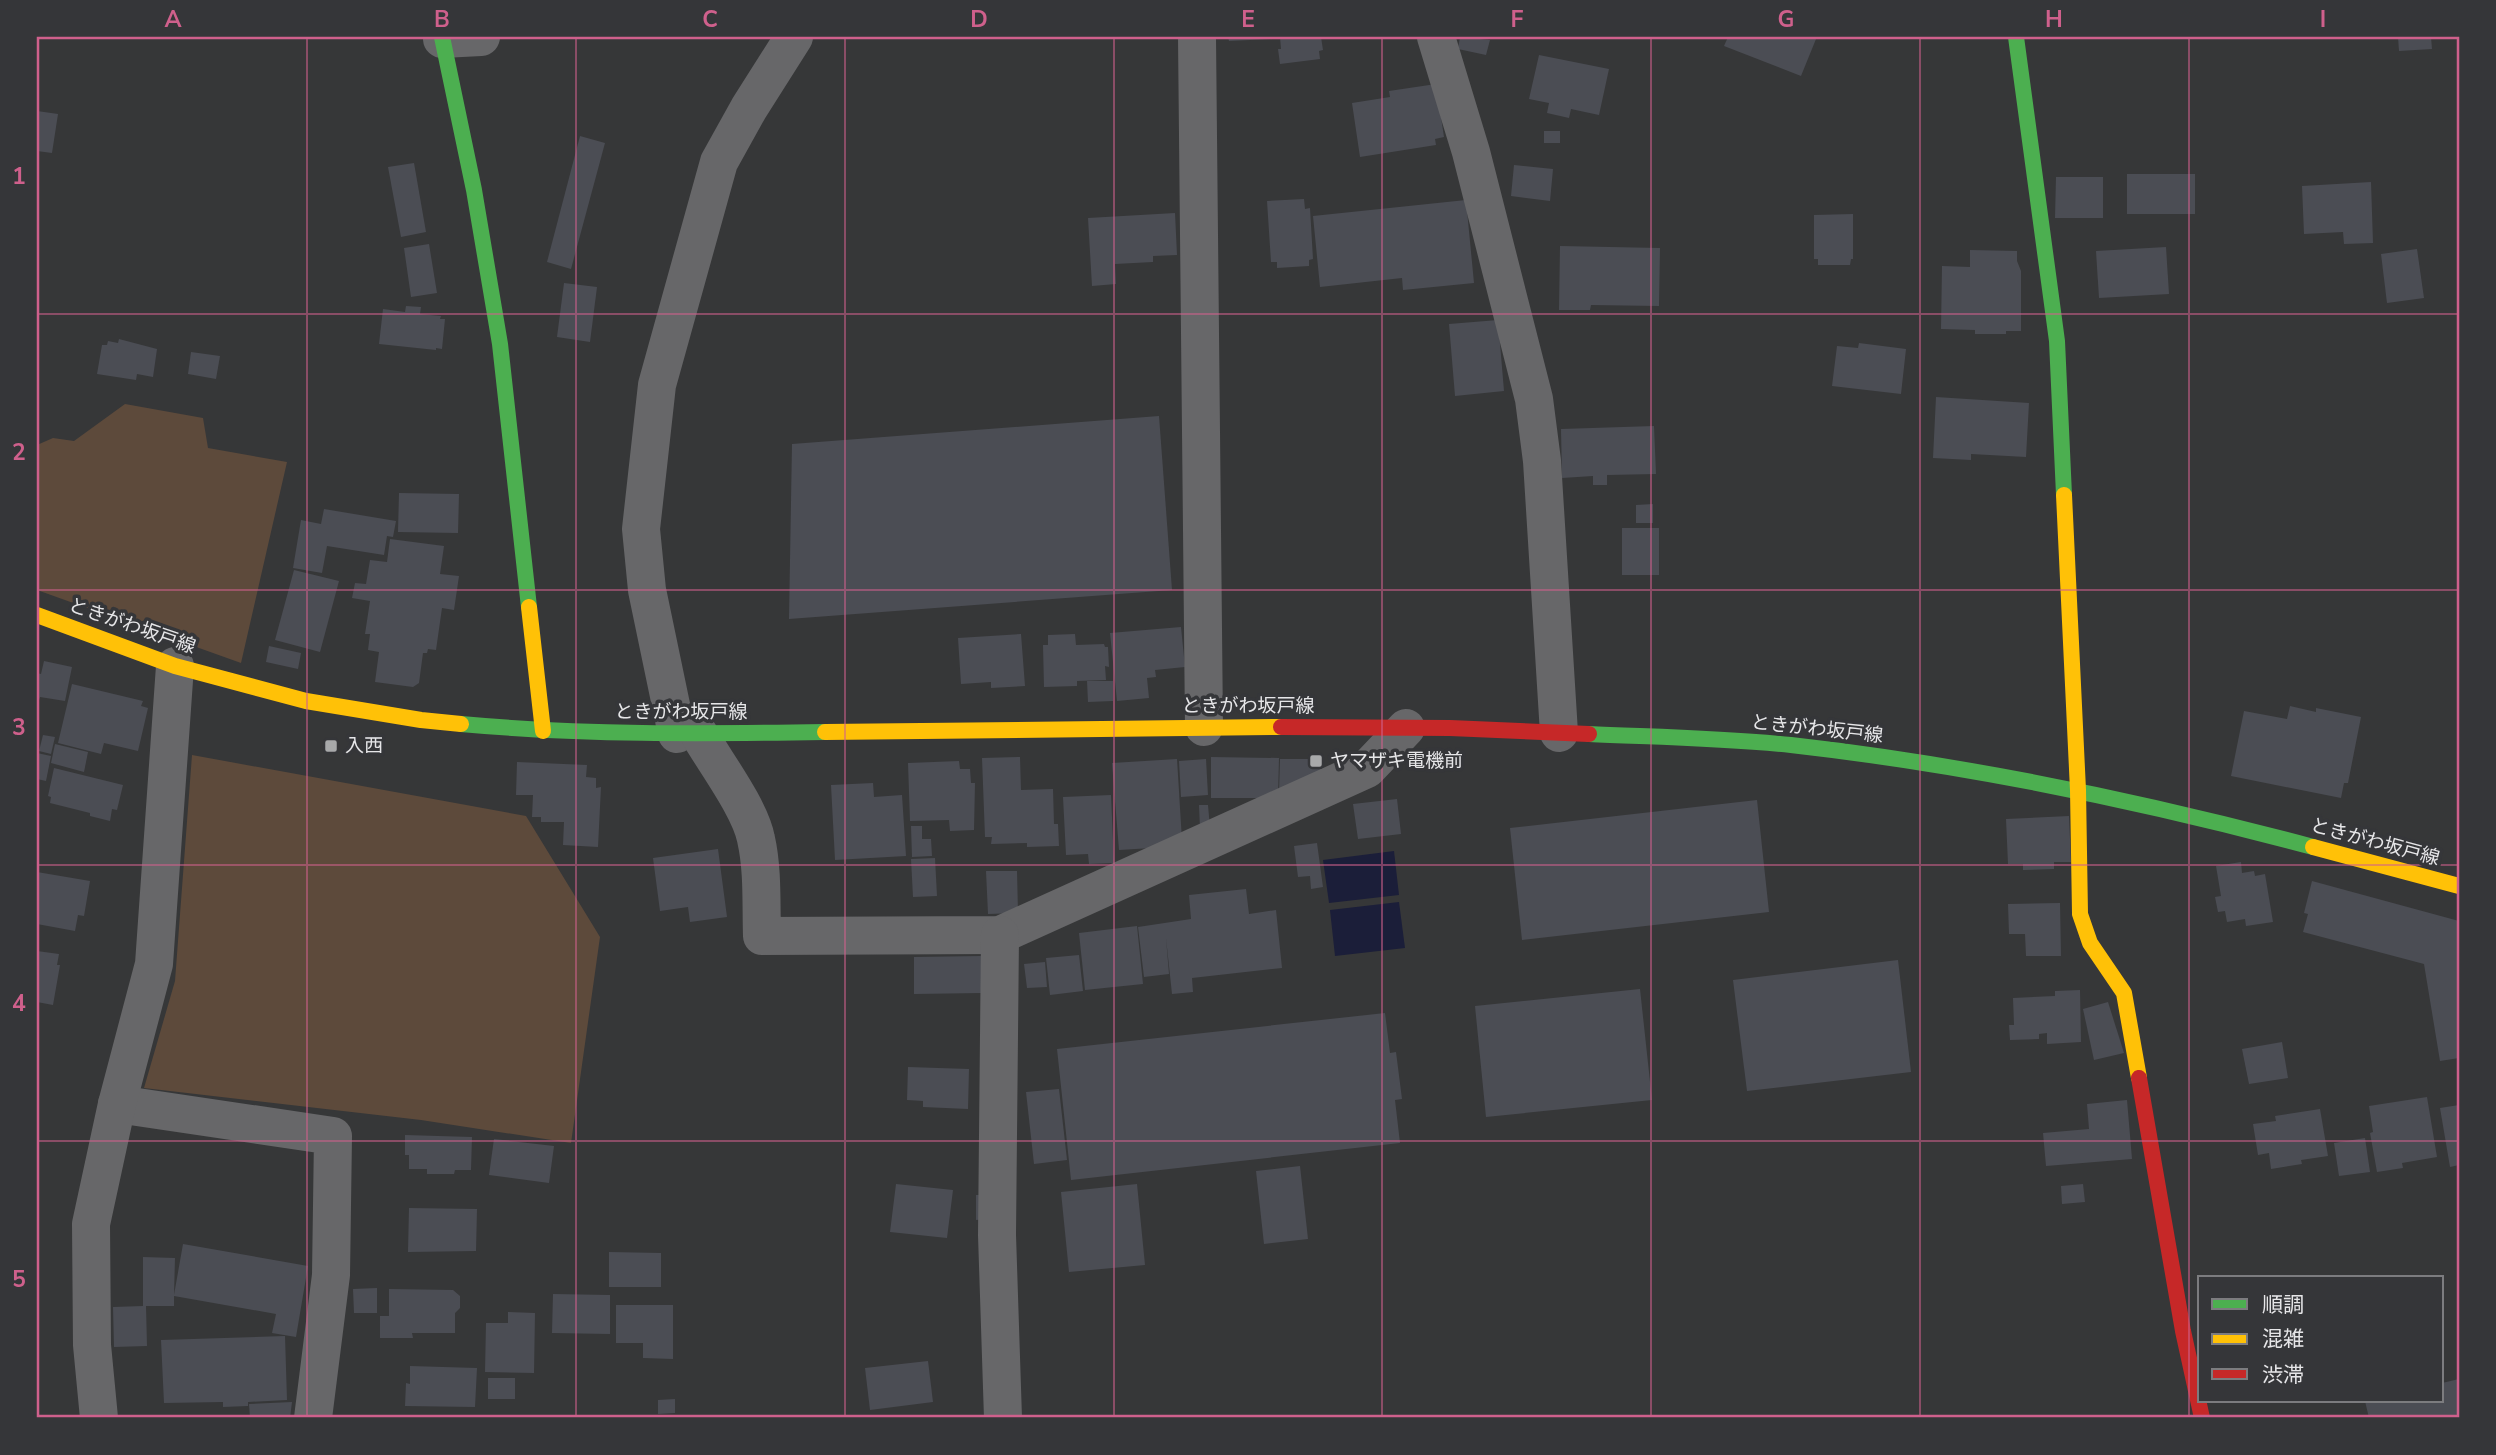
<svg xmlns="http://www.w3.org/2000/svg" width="2496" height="1455" font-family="'Nunito Sans','Noto Sans JP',sans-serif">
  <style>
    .green { fill: #5d4a3b }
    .water { fill: #1b1e39 }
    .building { fill: #4b4d54 }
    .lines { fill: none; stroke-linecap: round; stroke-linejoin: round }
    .street { stroke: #676769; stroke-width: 38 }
    .fast { stroke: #4caf50; stroke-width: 16 }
    .slow { stroke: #ffc107; stroke-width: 16 }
    .jam { stroke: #c62828; stroke-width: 16 }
    .grid { fill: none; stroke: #cf608c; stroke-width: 2; stroke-opacity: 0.55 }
    .poi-dot { fill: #a8a9aa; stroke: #353639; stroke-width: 2.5 }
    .labels { text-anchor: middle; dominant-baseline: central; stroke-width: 7; stroke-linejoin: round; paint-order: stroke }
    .street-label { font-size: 19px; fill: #e6e6e8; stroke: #353639 }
    .poi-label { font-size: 19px; fill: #e6e6e8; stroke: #353639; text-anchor: start }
    .neatline { fill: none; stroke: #cf608c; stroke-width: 2.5 }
    .grid-label { font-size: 23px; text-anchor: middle; font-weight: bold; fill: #cf608c }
  </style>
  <rect width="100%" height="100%" fill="#363738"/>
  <g class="green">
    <polygon points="125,404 203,418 208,448 287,462 241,663 37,590 37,445 53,438 74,441"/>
    <polygon points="192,755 526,816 600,937 571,1143 421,1120 144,1088 175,981"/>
  </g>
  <g class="water">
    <polygon points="1394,851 1399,895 1329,903 1323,860"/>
    <polygon points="1399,902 1405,948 1335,956 1330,910"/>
  </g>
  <g class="building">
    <polygon points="1228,37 1273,37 1273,39 1229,41"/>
    <polygon points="1280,37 1321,37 1323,50 1319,51 1320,59 1280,64 1278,49 1281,49"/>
    <polygon points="1460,37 1490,40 1486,55 1458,49"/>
    <polygon points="1728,37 1809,37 1816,39 1801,76 1724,46"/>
    <polygon points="2398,37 2431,37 2432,49 2399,51"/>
    <polygon points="1539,55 1609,69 1599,115 1571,109 1569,118 1547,113 1549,103 1529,99"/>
    <polygon points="1436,84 1444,137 1435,139 1436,145 1360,157 1352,103 1390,97 1389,91"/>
    <polygon points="37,111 58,114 52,153 37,151"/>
    <rect x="1544" y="131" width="16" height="12"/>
    <polygon points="580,136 605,143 571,269 547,262"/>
    <polygon points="414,163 426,232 401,237 388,167"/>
    <polygon points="1514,165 1553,169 1550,201 1511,196"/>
    <rect x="2127" y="174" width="68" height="40"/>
    <polygon points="2056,177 2103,177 2103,218 2055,218"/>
    <polygon points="2371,182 2373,243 2344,244 2343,232 2304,234 2302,186"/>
    <polygon points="1304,199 1305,209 1310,208 1313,259 1309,260 1309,266 1277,268 1277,262 1271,262 1267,201"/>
    <polygon points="1466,200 1474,283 1403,290 1402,278 1320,287 1313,216"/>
    <polygon points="1175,213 1177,255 1153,256 1153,262 1115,264 1116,284 1092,286 1088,218"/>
    <polygon points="1853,214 1853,259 1851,259 1850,265 1818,265 1818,259 1814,259 1814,215"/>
    <polygon points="429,244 437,293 411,297 404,248"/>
    <polygon points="1560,246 1660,248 1659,306 1591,305 1590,310 1559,310"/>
    <polygon points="2166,247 2169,294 2099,298 2096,251"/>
    <polygon points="2417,249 2424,298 2387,303 2381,254"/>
    <polygon points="1970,250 2017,251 2017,261 2021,271 2021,331 2006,331 2006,334 1975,334 1975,330 1941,329 1942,266 1970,267"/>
    <polygon points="564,283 597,287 590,342 557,337"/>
    <polygon points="406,306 421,307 420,314 441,316 440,319 445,319 442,349 436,348 436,350 379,344 383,309 405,312"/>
    <polygon points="1498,320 1504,391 1455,396 1449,324"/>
    <polygon points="119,339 157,349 153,377 137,374 136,380 97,374 102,345 107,345 108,341 118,343"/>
    <polygon points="1859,343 1906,349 1901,394 1832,386 1837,346 1858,348"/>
    <polygon points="191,352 220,356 216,379 188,374"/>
    <polygon points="1936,397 2029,403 2026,457 1971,454 1971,460 1933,458"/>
    <polygon points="1159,416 1172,590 789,619 792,444"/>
    <polygon points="1654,426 1656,474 1607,475 1607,485 1593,485 1593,476 1562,478 1561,429"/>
    <polygon points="399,493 459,494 458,533 398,532"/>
    <polygon points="1653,504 1653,523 1636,523 1636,505"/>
    <polygon points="324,509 396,521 393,537 387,536 384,555 327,546 322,573 293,568 301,520 321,524"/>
    <rect x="1622" y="528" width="37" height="47"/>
    <polygon points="390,539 444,546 440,574 459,576 454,610 442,608 436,650 428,649 427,653 423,653 419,683 413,687 375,682 379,652 368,650 370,634 365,634 370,601 352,598 355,583 366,584 370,560 387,562"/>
    <polygon points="294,570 339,581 320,652 275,640"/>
    <polygon points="1181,627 1185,667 1155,670 1156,677 1147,678 1149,698 1117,701 1110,633"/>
    <polygon points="1021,634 1025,686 991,688 991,682 961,684 958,638"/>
    <polygon points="1075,634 1076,645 1104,644 1105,647 1108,647 1109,667 1105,666 1106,680 1077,681 1077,686 1044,687 1043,645 1048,645 1048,635"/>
    <polygon points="269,646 301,653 298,669 266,662"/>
    <polygon points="44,661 72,667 65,701 40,697 37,707 37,673 41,674"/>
    <polygon points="1087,681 1113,681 1113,701 1088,702"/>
    <polygon points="72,684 143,701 141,706 148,708 138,751 104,743 101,754 58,743"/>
    <polygon points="2290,706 2316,712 2316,708 2361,717 2348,783 2344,783 2341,798 2231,776 2244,711 2287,719"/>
    <polygon points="43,735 55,737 51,754 39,751"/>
    <polygon points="55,744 88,752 84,772 51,763"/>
    <polygon points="37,753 51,756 46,781 37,779"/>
    <polygon points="1020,757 1021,790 1053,789 1054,824 1058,824 1059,846 1027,847 1027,843 991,844 992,837 985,837 982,758"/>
    <polygon points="1211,757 1279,758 1278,798 1211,798"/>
    <polygon points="1177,759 1182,840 1168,847 1119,850 1112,763"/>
    <polygon points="1206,759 1208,795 1181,797 1179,761"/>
    <polygon points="1280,759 1321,759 1321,777 1279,792"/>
    <polygon points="959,761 960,769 970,769 971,783 975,783 974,830 950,831 949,820 910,821 908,763"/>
    <polygon points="517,762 587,765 586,777 596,778 596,788 601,787 598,847 563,845 564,822 541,822 541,817 532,817 533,795 516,795"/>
    <polygon points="54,768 123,785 117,810 112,809 110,821 90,816 90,813 50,803 51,797 48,796"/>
    <polygon points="873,783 874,797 902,795 906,856 835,860 831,785"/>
    <polygon points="1111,795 1114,863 1089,864 1088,854 1066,855 1063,797"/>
    <polygon points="1397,799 1401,834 1358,839 1353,804"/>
    <polygon points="1757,800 1769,912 1522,940 1510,828"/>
    <polygon points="1199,805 1208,805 1210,828 1200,829"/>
    <polygon points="2069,816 2071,862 2054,862 2054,869 2023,870 2023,864 2008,864 2006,819"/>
    <polygon points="911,826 922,826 922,839 931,839 932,856 912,857"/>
    <polygon points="1317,843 1323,887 1311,889 1310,876 1298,877 1294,846"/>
    <polygon points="718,849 727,917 690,922 688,907 660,911 653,858"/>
    <polygon points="935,858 937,896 913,897 911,859"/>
    <polygon points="2241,862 2242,873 2254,871 2255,876 2265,874 2273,922 2246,926 2245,919 2227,922 2225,911 2218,912 2215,897 2221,896 2216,866"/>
    <polygon points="986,871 1017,871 1018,913 988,914"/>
    <polygon points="37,872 90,881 84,916 78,915 75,931 37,924"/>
    <polygon points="2312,881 2459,921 2459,1058 2440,1061 2424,964 2303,932 2308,914 2304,913"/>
    <polygon points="1246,889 1249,914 1276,910 1282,968 1192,978 1193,992 1172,994 1166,938 1169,974 1144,977 1138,927 1191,919 1189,895"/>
    <polygon points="2060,903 2061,956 2026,956 2025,934 2009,934 2008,904"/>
    <polygon points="1137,926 1143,984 1085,990 1079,933"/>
    <polygon points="37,951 59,954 57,965 60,965 53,1005 37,1002"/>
    <polygon points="1079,955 1083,991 1050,995 1046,958"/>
    <polygon points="981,956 982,993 914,994 914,957"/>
    <polygon points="1898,960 1911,1072 1747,1091 1733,980"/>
    <polygon points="1045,962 1047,987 1027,988 1024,964"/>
    <polygon points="1640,989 1652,1100 1486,1117 1475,1006"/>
    <polygon points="2080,990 2081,1042 2047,1044 2047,1033 2039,1034 2039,1039 2010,1040 2009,1025 2014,1025 2013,998 2055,996 2055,991"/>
    <polygon points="2108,1002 2124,1053 2094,1060 2083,1009"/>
    <polygon points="1385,1013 1390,1053 1396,1052 1402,1099 1395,1100 1400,1143 1071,1180 1057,1049"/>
    <polygon points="2282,1042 2288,1078 2249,1084 2242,1049"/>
    <polygon points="908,1067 969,1069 968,1109 923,1107 923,1101 907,1100"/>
    <polygon points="1059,1089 1067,1160 1034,1164 1026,1092"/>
    <polygon points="2427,1097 2437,1157 2402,1163 2403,1168 2377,1172 2370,1133 2373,1132 2369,1106"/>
    <polygon points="2127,1100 2132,1159 2046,1166 2043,1133 2089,1129 2087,1104"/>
    <polygon points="2459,1105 2459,1165 2450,1167 2440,1108"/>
    <polygon points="2320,1109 2328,1156 2301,1160 2302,1164 2271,1169 2269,1153 2258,1155 2253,1124 2276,1121 2275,1116"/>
    <polygon points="405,1135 472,1137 471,1170 455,1170 454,1174 427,1174 427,1169 409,1169 409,1155 405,1155"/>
    <polygon points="2365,1138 2370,1172 2339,1176 2334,1143"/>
    <polygon points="494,1139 554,1146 549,1183 489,1175"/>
    <polygon points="1300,1166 1308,1239 1264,1244 1256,1171"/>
    <polygon points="896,1184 953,1190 947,1238 890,1232"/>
    <polygon points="1137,1184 1145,1265 1069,1272 1061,1192"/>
    <polygon points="2083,1184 2085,1202 2062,1204 2061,1186"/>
    <polygon points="976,1195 986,1195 986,1219 976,1220"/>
    <polygon points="409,1208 477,1209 476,1251 408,1252"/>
    <polygon points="183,1244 308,1266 296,1337 272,1333 276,1314 174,1296 174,1306 146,1306 147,1346 114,1347 113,1307 143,1306 143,1257 175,1258 174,1295"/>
    <polygon points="609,1252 661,1253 661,1287 609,1287"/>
    <polygon points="377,1288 377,1313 354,1313 353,1289"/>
    <polygon points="389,1289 453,1290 460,1296 460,1308 455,1313 455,1333 412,1333 413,1338 380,1338 380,1316 389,1316"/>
    <polygon points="553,1294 610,1295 610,1334 552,1333"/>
    <polygon points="616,1305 673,1305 673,1359 643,1358 643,1343 616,1343"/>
    <polygon points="508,1312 535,1313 534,1373 485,1372 486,1323 508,1323"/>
    <polygon points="285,1336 287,1400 248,1402 248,1406 223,1407 223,1402 164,1403 161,1340"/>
    <polygon points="928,1361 933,1402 870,1410 865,1368"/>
    <polygon points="410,1366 477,1368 475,1407 405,1406 406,1383 410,1384"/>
    <rect x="488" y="1378" width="27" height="21"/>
    <polygon points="2459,1379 2459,1418 2369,1418 2365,1401 2442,1401 2442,1383"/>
    <polygon points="675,1399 675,1413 658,1414 658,1400"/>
    <polygon points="292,1402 290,1418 250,1418 249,1404"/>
  </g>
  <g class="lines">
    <g class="street">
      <polyline points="1197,37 1204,727"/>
      <polyline points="1436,37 1471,152 1534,399 1542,461 1559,733"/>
      <polyline points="442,39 481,37"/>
      <polyline points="677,734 647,590 641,529 657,385 719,162 749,108 794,37"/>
      <path d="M699 734C715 762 750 808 756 839 763 870 761 904 762 936L1000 935 1367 769 1406 728"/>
      <polyline points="1000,935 997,1235 1003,1418"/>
      <polyline points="117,1104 333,1136 331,1275 313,1418"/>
      <polyline points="99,1418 92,1345 91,1224 117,1104 154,964 175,666"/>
    </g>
    <g class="fast">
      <polyline points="442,37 474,190 500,344 529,607"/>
      <polyline points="2016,37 2057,341 2064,495"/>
      <path d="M461 724C582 735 703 734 825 732"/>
      <path d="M1589 734C1656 737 1724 738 1791 745 1968 765 2141 801 2313 847"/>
    </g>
    <g class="slow">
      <polyline points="2064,495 2078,790 2080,914 2090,943 2124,993 2139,1078"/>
      <polyline points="529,607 543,731"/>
      <polyline points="37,615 175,666 306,701 421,720 461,724"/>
      <polyline points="825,732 1281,727"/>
      <polyline points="2313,847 2459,886"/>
    </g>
    <g class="jam">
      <polyline points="1281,727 1450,728 1589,734"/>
      <polyline points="2139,1078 2183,1331 2202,1418"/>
    </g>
  </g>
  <path class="grid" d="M307 37V1418M576 37V1418M845 37V1418M1114 37V1418M1382 37V1418M1651 37V1418M1920 37V1418M2189 37V1418M37 314H2459M37 590H2459M37 865H2459M37 1141H2459"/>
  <g class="poi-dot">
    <rect x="324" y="739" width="14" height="14" rx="3.5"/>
    <rect x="1309" y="754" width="14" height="14" rx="3.5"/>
  </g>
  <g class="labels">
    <g class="street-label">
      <text transform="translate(132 626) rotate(19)">ときがわ坂戸線</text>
      <text x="1248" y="706">ときがわ坂戸線</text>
      <text x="681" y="712">ときがわ坂戸線</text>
      <text transform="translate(1817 729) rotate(6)">ときがわ坂戸線</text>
      <text transform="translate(2375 842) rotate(15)">ときがわ坂戸線</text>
    </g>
    <g class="poi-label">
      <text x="345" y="746">入西</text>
      <text x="1330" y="761">ヤマザキ電機前</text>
    </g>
  </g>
  <rect width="2496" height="1455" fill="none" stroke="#353639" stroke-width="77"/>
  <rect x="2198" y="1276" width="245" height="126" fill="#353639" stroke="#7c7c7f" stroke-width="2"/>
  <rect x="2212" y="1299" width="35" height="10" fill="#4caf50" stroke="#7c7c7f" stroke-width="2"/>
  <text x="2262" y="1312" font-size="21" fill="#e6e6e8">順調</text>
  <rect x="2212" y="1334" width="35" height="10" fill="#ffc107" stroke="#7c7c7f" stroke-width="2"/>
  <text x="2262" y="1346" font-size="21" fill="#e6e6e8">混雑</text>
  <rect x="2212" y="1369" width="35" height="10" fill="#c62828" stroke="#7c7c7f" stroke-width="2"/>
  <text x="2262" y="1382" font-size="21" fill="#e6e6e8">渋滞</text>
  <rect x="38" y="38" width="2420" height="1378" class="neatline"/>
  <g class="grid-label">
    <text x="173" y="27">A</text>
    <text x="442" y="27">B</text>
    <text x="710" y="27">C</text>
    <text x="979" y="27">D</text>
    <text x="1248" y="27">E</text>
    <text x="1517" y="27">F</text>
    <text x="1786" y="27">G</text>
    <text x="2054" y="27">H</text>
    <text x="2323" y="27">I</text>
    <text x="19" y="184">1</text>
    <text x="19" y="460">2</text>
    <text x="19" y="735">3</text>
    <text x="19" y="1011">4</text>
    <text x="19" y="1287">5</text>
  </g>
</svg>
